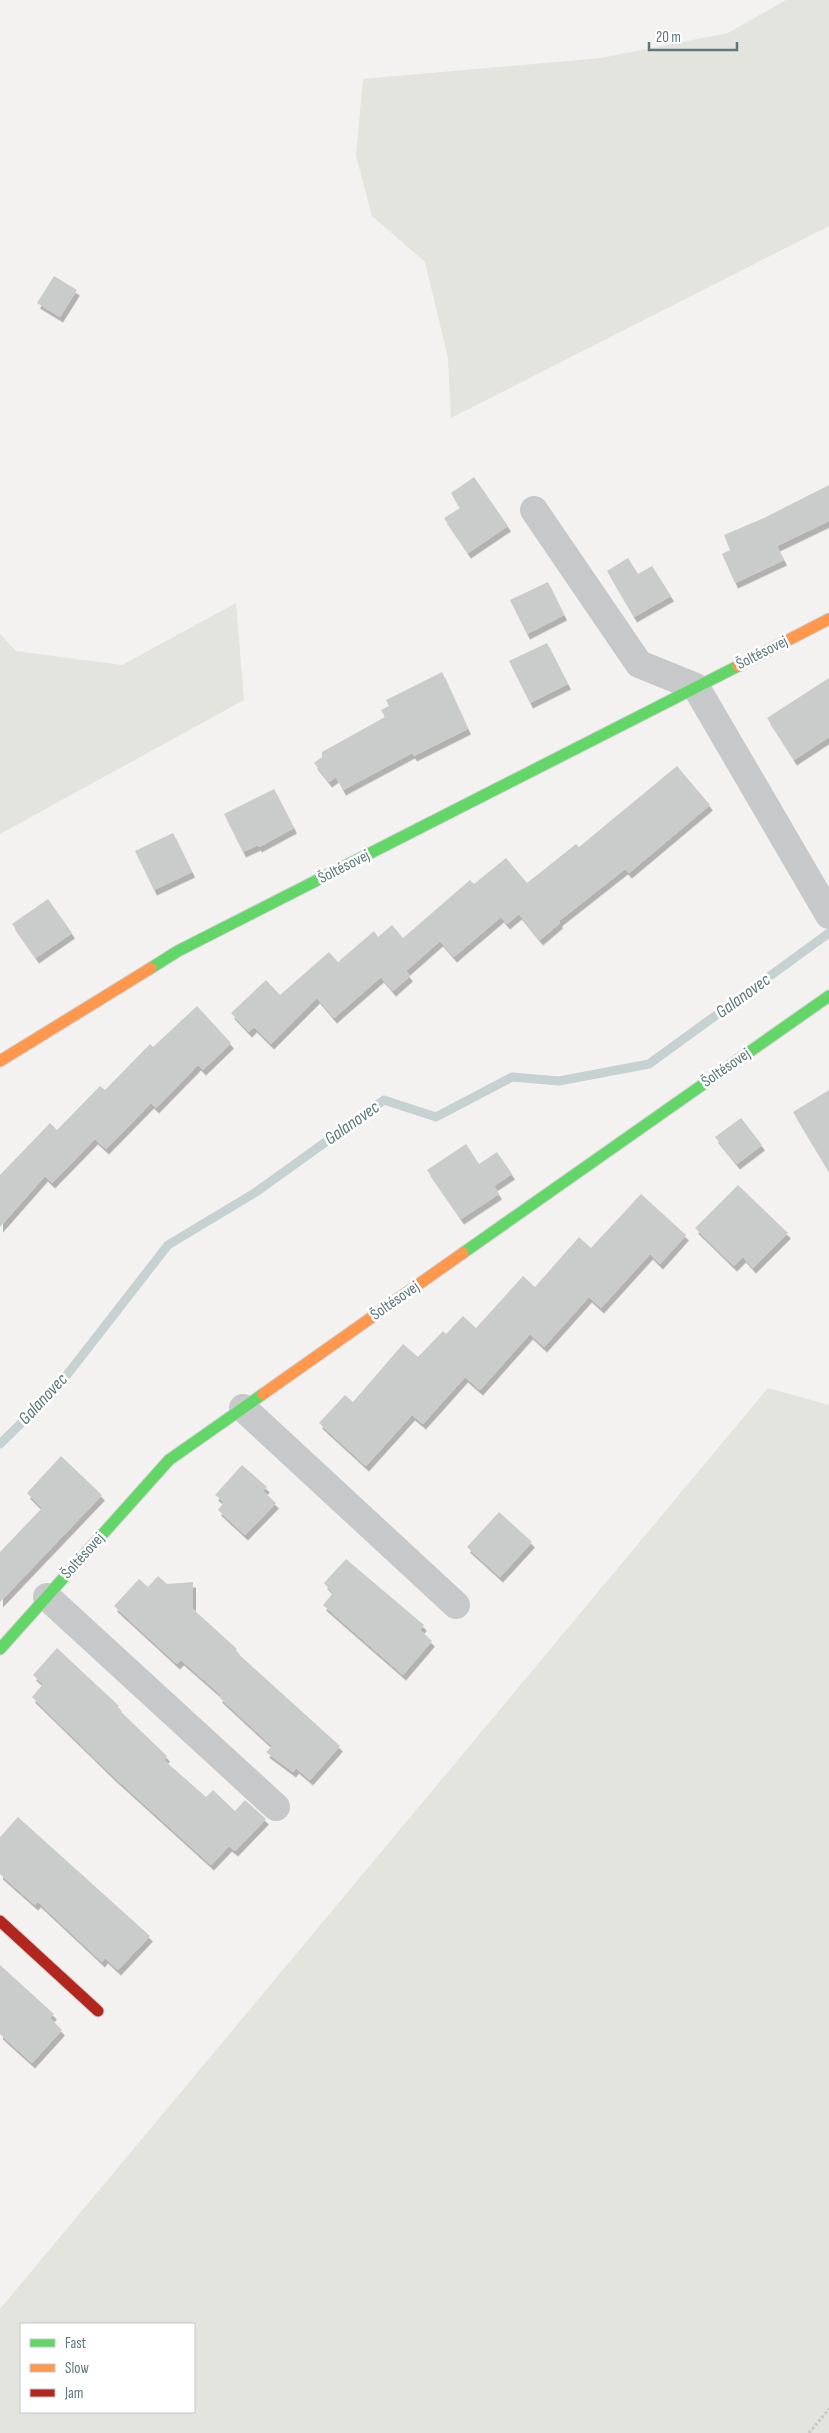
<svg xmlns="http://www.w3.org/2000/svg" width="829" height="2433" font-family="'Sofia Sans Condensed',sans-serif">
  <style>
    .green { fill: #e2e4dd; fill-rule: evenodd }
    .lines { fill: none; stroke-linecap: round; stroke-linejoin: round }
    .stream { stroke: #c5d2d1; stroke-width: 9 }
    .building { fill: #cacccb; filter: url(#shadow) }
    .fast-casing { stroke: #cecfcf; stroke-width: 13 }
    .slow-casing { stroke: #cecfcf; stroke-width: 13 }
    .jam-casing { stroke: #cecfcf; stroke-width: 13 }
    .path { stroke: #c4c6c6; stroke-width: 3; stroke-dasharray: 2.5 2.5; stroke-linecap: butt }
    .street { stroke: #c7c8c9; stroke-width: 28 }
    .fast { stroke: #63d668; stroke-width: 11 }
    .slow { stroke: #ff974d; stroke-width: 11 }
    .jam { stroke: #b3261e; stroke-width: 11 }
    .labels { text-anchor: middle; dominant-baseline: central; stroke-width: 5; stroke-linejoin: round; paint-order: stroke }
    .street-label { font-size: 16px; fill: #5d787c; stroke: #fff }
    .water-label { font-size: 18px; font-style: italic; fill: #587978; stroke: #fff }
  </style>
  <defs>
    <filter id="shadow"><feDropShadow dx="3" dy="5.5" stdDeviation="0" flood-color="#0004"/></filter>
  </defs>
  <rect width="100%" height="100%" fill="#f3f2f0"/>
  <g class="green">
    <polygon points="786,0 829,0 829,226 451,418 448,358 425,262 372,216 356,156 363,79 601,58 728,33"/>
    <polygon points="236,603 244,700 0,834 0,634 16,651 122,665"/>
    <path d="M768 1388 829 1405V2433H0V2309ZM21 2324H194V2412H21Z"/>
  </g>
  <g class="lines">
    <polyline class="stream" points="0,1444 56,1389 168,1245 256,1192 384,1100 436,1117 512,1077 559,1081 649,1064 829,933"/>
  </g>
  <g class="building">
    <polygon points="54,276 77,290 60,317 37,303"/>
    <polygon points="474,477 508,526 468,553 444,518 460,508 451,493"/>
    <polygon points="829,485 829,521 777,546 784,560 735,583 722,554 730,550 724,535 764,518"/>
    <polygon points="628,558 638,574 652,566 671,596 634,617 607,571"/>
    <polygon points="548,582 564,615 527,634 510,600"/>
    <polygon points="547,643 568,684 530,703 509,661"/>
    <polygon points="442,672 468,729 414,756 412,753 343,790 336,777 329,782 314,763 322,757 322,752 385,717 381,710 389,706 386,700"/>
    <polygon points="829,678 829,737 794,760 767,718"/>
    <polygon points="677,766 710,805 629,873 625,869 559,921 560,923 540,940 519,914 507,924 501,917 454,957 440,941 406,971 410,976 393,991 381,977 334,1018 317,998 271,1044 254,1027 249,1032 231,1013 266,980 280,995 329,952 338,962 374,931 378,937 392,925 403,938 470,880 474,884 506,858 527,883 576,844 579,847"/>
    <polygon points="274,789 294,828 259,847 258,845 243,852 224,814"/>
    <polygon points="173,833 192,872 154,890 135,851"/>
    <polygon points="48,899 72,933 36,958 12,924"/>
    <polygon points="197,1006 231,1043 203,1070 198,1065 156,1108 151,1103 106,1149 95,1139 52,1183 45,1176 0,1227 0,1175 50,1123 57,1130 100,1086 105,1090 150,1044 153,1047"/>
    <polygon points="829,1090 829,1172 793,1112"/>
    <polygon points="741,1118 762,1145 737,1164 715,1137"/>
    <polygon points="466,1144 479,1164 497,1152 512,1174 494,1186 499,1194 461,1219 427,1170"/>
    <polygon points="738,1185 788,1233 753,1268 743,1257 734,1266 695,1228"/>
    <polygon points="641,1194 686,1235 660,1264 650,1254 601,1308 589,1297 544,1347 530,1334 480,1390 465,1377 423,1424 412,1415 366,1466 319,1423 345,1395 353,1402 403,1344 418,1357 443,1331 446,1334 463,1316 476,1328 523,1276 535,1287 579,1237 591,1248"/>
    <polygon points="61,1456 102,1495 0,1602 0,1552 42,1508 27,1493"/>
    <polygon points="242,1465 267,1487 263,1491 276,1503 245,1535 218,1510 224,1502 215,1495"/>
    <polygon points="499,1512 532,1542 500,1577 467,1547"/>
    <polygon points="346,1559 424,1625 420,1630 432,1641 403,1675 323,1605 333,1593 324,1583"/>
    <polygon points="158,1576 167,1584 193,1582 193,1609 237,1649 235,1651 340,1746 310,1780 296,1768 293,1772 266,1752 272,1746 219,1697 221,1695 181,1660 177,1664 114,1606 139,1579 148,1587"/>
    <polygon points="57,1648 119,1706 117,1708 167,1756 164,1760 206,1797 213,1790 235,1811 245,1800 266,1819 235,1851 229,1846 211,1865 113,1776 32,1697 43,1684 33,1675"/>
    <polygon points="18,1817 150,1936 118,1970 105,1958 102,1962 38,1902 35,1905 0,1874 0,1837"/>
    <polygon points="0,1965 54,2014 50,2018 62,2030 32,2063 0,2034"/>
  </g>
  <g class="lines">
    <g class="fast-casing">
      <g id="fast">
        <polyline points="151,968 178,951 738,666"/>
        <polyline points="463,1253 829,996"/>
        <polyline points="0,1649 169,1460 263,1394"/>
      </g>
    </g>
    <g class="slow-casing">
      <g id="slow">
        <polyline points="738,666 829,619"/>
        <polyline points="0,1061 151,968"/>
        <polyline points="263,1394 463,1253"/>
      </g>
    </g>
    <g class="jam-casing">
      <polyline id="jam" points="0,1921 98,2011"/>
    </g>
    <polyline class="path" points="809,2433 829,2409"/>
    <g class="street">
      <polyline points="534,510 639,664 696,687 829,915"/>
      <polyline points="243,1408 456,1605"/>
      <polyline points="47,1597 276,1807"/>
    </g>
    <use href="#fast" class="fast"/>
    <use href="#slow" class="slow"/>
    <use href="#jam" class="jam"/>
  </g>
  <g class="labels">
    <g class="street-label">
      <text transform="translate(762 653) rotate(-27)">Šoltésovej</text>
      <text transform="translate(344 867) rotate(-27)">Šoltésovej</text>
      <text transform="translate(726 1068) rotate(-35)">Šoltésovej</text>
      <text transform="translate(395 1301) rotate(-35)">Šoltésovej</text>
      <text transform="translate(83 1556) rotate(-48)">Šoltésovej</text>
    </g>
    <g class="water-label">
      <text transform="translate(743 996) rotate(-36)">Galanovec</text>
      <text transform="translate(352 1123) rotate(-35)">Galanovec</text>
      <text transform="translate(43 1399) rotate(-47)">Galanovec</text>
    </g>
  </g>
  <rect x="20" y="2323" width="175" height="90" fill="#ffffff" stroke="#bec9cb"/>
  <rect x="30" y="2339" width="25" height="8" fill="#63d668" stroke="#bec9cb"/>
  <text x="65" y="2348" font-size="15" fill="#5d787c">Fast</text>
  <rect x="30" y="2364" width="25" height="8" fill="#ff974d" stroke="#bec9cb"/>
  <text x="65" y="2373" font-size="15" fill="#5d787c">Slow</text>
  <rect x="30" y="2389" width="25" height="8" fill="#b3261e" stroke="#bec9cb"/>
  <text x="65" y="2398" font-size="15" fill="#5d787c">Jam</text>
  <path d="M649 42v8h88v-8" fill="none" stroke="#5d787c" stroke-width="2.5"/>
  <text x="656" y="42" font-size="15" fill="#5d787c" stroke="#ffffff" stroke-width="4" paint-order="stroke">20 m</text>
</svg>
